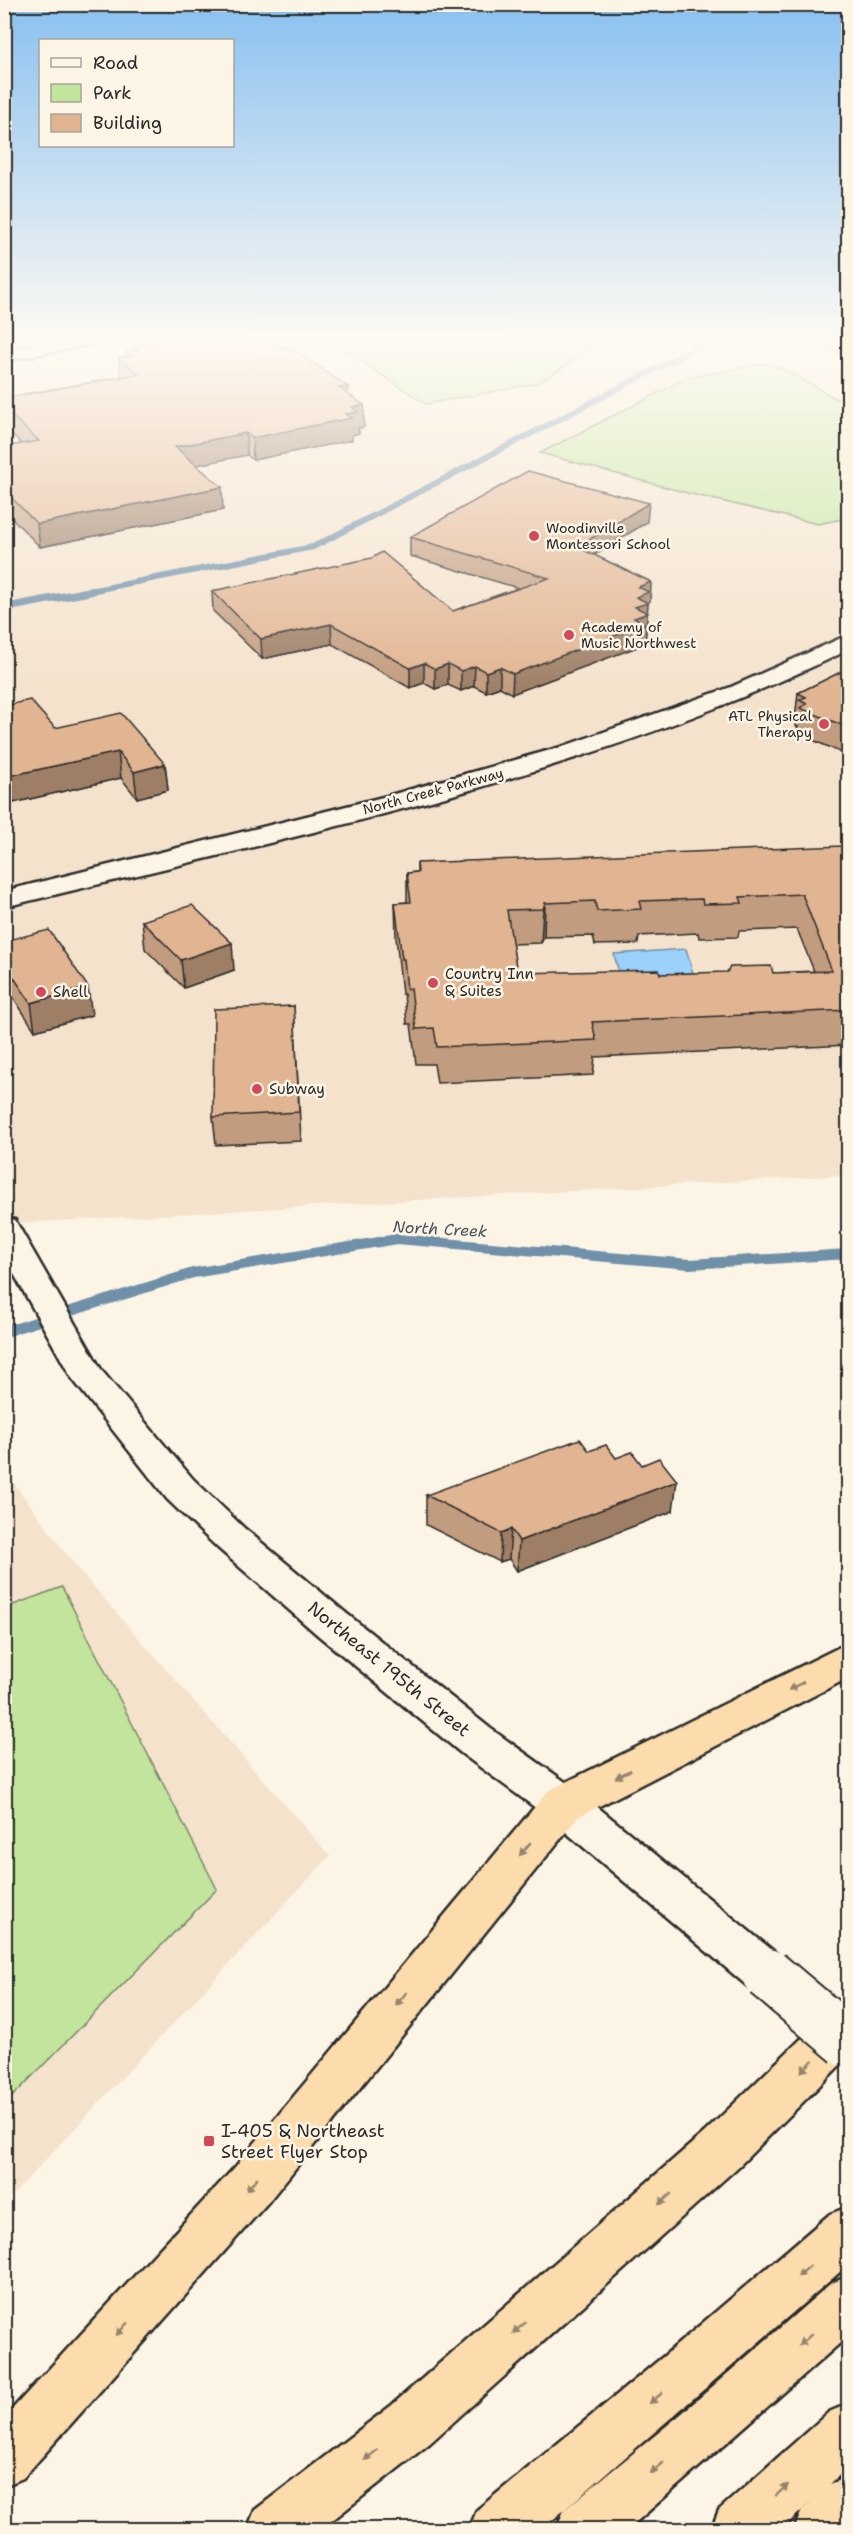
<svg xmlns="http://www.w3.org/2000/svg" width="853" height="2534" font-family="'Shantell Sans',sans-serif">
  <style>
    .built { fill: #f4e2cc }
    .green { fill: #c2e49d; stroke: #768864; stroke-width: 1.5 }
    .water { fill: #9cd1fb; stroke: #6f8fa8; stroke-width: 1.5 }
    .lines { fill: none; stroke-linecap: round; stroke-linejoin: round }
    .stream-far3 { stroke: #6f8fa8; stroke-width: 6 }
    .stream-far2 { stroke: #6f8fa8; stroke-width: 8 }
    .stream-far1 { stroke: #6f8fa8; stroke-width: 10 }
    .stream { stroke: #6f8fa8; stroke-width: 12 }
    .tertiary-casing { stroke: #2b2b2b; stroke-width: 5 }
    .secondary-casing { stroke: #2b2b2b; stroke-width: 5 }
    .motorway-casing { stroke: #2b2b2b; stroke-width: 5 }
    .tertiary { fill: #fcf5e5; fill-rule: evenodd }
    .secondary { fill: #fcf5e5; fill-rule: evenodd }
    .motorway { fill: #fcdcac; fill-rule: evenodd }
    .secondary-bridge-casing { stroke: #2b2b2b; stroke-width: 54; stroke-linecap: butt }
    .secondary-bridge { stroke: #fcf5e5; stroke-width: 50 }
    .wall { fill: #c29c7e; stroke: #2b2b2b; stroke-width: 1.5; fill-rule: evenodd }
    .shaded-wall { fill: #9e7f66; stroke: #2b2b2b; stroke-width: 1.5 }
    .building { fill: #e2b592; stroke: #2b2b2b; stroke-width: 1.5; fill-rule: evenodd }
    .oneway { fill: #94846c }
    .poi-dot { fill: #d1495b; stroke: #fcf5e5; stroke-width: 2 }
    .labels { text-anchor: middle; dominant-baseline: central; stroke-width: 5; stroke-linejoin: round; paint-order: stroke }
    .far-poi-label { font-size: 14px; fill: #2b2b2b; stroke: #fcf5e5; text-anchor: start }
    .far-street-label { font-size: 14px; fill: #2b2b2b; stroke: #fcf5e5 }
    .poi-label { font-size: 15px; fill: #2b2b2b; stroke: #fcf5e5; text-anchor: start }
    .water-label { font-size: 16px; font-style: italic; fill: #47545f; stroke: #fcf5e5 }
    .near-street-label { font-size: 18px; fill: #2b2b2b; stroke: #fcf5e5 }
    .near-poi-label { font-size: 18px; fill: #2b2b2b; stroke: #fcf5e5; text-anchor: start }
  </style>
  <rect width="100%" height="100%" fill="#fcf5e5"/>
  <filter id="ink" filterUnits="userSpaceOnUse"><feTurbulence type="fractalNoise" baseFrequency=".0167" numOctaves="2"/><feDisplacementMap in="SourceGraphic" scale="12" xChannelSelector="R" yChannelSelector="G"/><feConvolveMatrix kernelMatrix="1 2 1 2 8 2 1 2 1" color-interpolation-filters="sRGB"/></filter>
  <g filter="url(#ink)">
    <g class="built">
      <polygon points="136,337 848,337 848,1175 5,1224 5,359"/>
      <polygon points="4,1470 77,1568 330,1856 5,2203"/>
    </g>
    <g class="green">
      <polygon points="324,337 613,337 538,383 426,404"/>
      <polygon points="766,363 785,370 848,405 848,518 818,524 687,493 540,453 687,378"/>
      <polygon points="62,1587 217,1889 5,2104 5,1608"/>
    </g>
    <polygon class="water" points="686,949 693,973 620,977 614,954"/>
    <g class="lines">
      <polyline class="stream-far3" points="85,592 313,547 717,337"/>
      <polyline class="stream-far2" points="4,608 92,591"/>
      <polyline class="stream-far1" points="7,1331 193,1273 397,1239 690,1264 848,1254"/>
      <polyline class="stream" points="4,1332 12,1329"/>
      <g class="tertiary-casing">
        <path id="tertiary" d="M848 635V650C587 777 286 838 4 907V891L387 796 561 747 731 687Z"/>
      </g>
      <g class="secondary-casing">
        <g id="secondary">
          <polygon points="77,337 111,337 103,342 4,361 4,351"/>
          <polygon points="4,1217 15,1220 102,1371 193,1479 244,1528 347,1614 491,1729 578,1791 783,1959 790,1974 783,1989 767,1995 751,1989 548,1817 461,1753 319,1636 218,1548 167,1499 71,1377 4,1256"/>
        </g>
      </g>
      <g class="motorway-casing">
        <g id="motorway">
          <polygon points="848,1643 848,1678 578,1817 269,2201 23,2478 4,2486 4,2418 235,2167 548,1791"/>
          <polygon points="848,2003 848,2057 739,2166 430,2443 320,2530 247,2530 255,2510 392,2405 705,2132 832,2009"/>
          <polygon points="848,2207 848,2265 541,2530 469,2530 477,2510 664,2356 830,2214"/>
          <polygon points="848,2276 848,2336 627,2530 556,2530 564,2510 681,2414 830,2284"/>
          <polygon points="848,2404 848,2467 830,2484 848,2477 848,2530 794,2530 802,2510 816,2497 781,2530 711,2530 719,2510 829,2412"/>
        </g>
      </g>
      <use href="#tertiary" class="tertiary"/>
      <use href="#secondary" class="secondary"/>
      <use href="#motorway" class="motorway"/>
      <g class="secondary-bridge-casing">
        <polyline id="secondary-bridge" points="767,1974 848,2042"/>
      </g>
      <use href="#secondary-bridge" class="secondary-bridge"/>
    </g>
    <g class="wall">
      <polygon points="816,337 849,337 849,358 815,341"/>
      <polygon points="133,346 348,394 364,427 358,428 359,433 352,435 352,440 253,460 247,455 196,465 223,510 40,547 4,510 4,447 22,444 4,427 4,398 121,377 119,358 126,357 126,352 133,351"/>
      <polygon points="647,522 594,555 651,582 650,601 648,602 645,644 512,694 500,687 486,692 474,686 461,691 448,685 435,689 424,683 410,688 332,644 262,659 213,611 212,591 453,611 518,588 410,556 410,537"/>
      <polygon points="849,668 849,756 797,733 798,727 796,726 796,720 795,719 798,693"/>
      <polygon points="4,706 55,728 165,764 168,790 137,798 121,778 4,805"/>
      <path d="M849 858V1045L595 1057 593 1075 437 1083 434 1064H416L411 1024H407L404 994H402L396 937 395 903 407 902V873L417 872V863ZM797 929 814 971 773 973 660 974 517 973 512 944 541 943 544 937 593 936 595 945 638 944 639 936 698 933 699 938 738 937 739 931Z"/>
      <polygon points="142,921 234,970 184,988 145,949"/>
      <polygon points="4,941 92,1015 35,1031 4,983"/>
      <polygon points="294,1006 301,1141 216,1145 213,1117"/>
      <polygon points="589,1451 616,1458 673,1511 517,1571 509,1559 500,1562 426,1525 426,1495"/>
    </g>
    <g class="shaded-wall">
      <polygon points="348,387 348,408 339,388"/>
      <polygon points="364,405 364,427 358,428 359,433 352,435 352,440 253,460 252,438 346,414 352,407"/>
      <polygon points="246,433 247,455 176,469 175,447"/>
      <polygon points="222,487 223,510 40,547 37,524"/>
      <polygon points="649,503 647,522 576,566 577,547"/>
      <polygon points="651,582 650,601 648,602 645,644 512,694 513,674 638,587"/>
      <polygon points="331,624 332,644 262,659 261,639"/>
      <polygon points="424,663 424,683 410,688 410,668"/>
      <polygon points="448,664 448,685 435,689 435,669"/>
      <polygon points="475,666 474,686 461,691 461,671"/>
      <polygon points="500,667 500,687 486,692 486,672"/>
      <polygon points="118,752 121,778 4,805 4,777"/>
      <polygon points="165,764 168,790 137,798 134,772"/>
      <polygon points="545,903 544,937 541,943 543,909"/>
      <polygon points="232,943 234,970 184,988 181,960"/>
      <polygon points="88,987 92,1015 35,1031 31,1003"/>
      <polygon points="677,1481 673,1511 517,1571 519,1541"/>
      <polygon points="511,1529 509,1559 500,1562 501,1533"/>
    </g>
    <g class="building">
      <polygon points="187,337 265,337 282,348 289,347 348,387 339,388 364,405 352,407 358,412 346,414 352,418 252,438 246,433 175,447 222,487 37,524 4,490 4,447 39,441 4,409 4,398 139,374 119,358 131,356 126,352 138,350 133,346"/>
      <polygon points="528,471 649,503 577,547 651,582 638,587 649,592 636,597 648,603 635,607 648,613 634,618 646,624 513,674 500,667 486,672 475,666 461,671 448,664 435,669 424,663 410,668 331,624 261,639 212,591 372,558 382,552 453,611 549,578 410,537"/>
      <polygon points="849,668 849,728 800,708 807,704 799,700 806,697 798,693"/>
      <polygon points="30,700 55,728 121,713 165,764 134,772 118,752 4,777 4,706"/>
      <path d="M843 846 849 858V1010L592 1022 596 1040 437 1047 434 1028 416 1029 411 988 407 989 404 959H402L395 903 411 902 407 873 418 872 417 863ZM802 894 832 971 773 973 771 966 730 967 727 972 660 974 659 970 517 973 507 910 543 909 545 903 595 901 597 911 641 909 639 901 702 899 703 904 742 903 740 897Z"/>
      <polygon points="192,905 232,943 181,960 142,921"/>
      <polygon points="49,930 88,987 31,1003 4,963 4,941"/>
      <polygon points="294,1006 299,1112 213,1117 214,1009"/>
      <polygon points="580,1439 589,1451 606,1445 616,1458 632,1452 642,1465 659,1458 677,1481 519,1541 511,1529 501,1533 426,1495"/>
    </g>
    <defs><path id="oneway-solid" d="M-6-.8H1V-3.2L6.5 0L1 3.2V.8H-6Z" transform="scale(1.5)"/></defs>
    <g class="oneway">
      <use href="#oneway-solid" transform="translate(796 1686) rotate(153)"/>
      <use href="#oneway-solid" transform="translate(623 1774) rotate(153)"/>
      <use href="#oneway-solid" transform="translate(525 1849) rotate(130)"/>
      <use href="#oneway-solid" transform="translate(401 1999) rotate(129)"/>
      <use href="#oneway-solid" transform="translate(807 2066) rotate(136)"/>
      <use href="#oneway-solid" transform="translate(252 2184) rotate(130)"/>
      <use href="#oneway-solid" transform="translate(665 2199) rotate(139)"/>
      <use href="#oneway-solid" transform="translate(804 2271) rotate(139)"/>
      <use href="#oneway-solid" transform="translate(519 2328) rotate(139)"/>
      <use href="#oneway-solid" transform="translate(122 2329) rotate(132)"/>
      <use href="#oneway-solid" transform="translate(805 2340) rotate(139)"/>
      <use href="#oneway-solid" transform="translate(656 2398) rotate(140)"/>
      <use href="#oneway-solid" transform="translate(371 2455) rotate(142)"/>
      <use href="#oneway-solid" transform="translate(657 2468) rotate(140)"/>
      <use href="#oneway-solid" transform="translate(782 2490) rotate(-42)"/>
    </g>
  </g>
  <linearGradient id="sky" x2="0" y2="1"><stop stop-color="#89c0f0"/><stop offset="0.49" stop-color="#fefaf3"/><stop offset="1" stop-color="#fefaf3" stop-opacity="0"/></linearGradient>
  <rect width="853" height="692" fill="url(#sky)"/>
  <g class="poi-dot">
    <circle cx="534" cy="536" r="6"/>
    <circle cx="569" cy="635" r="6"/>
    <circle cx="824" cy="724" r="6"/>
    <circle cx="433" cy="983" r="6"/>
    <circle cx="41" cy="992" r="6"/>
    <circle cx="257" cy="1089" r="6"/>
    <rect x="203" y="2135" width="12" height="12" rx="3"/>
  </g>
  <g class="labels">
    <g class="far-poi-label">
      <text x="546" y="528">Woodinville<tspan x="546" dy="16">Montessori School</tspan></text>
      <text x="581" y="627">Academy of<tspan x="581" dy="16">Music Northwest</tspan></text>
      <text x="812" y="716" text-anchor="end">ATL Physical<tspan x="812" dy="16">Therapy</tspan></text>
    </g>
    <g class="far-street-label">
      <text transform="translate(433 791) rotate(-15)">North Creek Parkway</text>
    </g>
    <g class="poi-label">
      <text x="445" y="974">Country Inn<tspan x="445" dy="17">&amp; Suites</tspan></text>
      <text x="53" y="992">Shell</text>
      <text x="269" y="1089">Subway</text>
    </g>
    <g class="water-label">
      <text transform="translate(440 1229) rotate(3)">North Creek</text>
    </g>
    <g class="near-street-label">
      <text transform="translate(389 1669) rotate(39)">Northeast 195th Street</text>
    </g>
    <g class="near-poi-label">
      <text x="221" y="2131">I-405 &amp; Northeast<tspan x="221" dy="21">Street Flyer Stop</tspan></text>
    </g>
  </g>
  <rect width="853" height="2534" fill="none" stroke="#fcf5e5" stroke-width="24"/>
  <rect x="12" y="12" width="829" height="2510" fill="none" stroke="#2b2b2b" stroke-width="2" filter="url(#ink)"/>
  <rect x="39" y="39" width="195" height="108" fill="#fcf5e5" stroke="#a8a49b" stroke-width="1.5"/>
  <rect x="51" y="58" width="30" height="9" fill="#fcf5e5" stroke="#a8a49b" stroke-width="1.5"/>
  <text x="93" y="69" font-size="18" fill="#2b2b2b">Road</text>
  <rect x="51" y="84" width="30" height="18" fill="#c2e49d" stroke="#a8a49b" stroke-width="1.5"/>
  <text x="93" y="99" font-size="18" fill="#2b2b2b">Park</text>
  <rect x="51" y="114" width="30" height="18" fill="#e2b592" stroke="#a8a49b" stroke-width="1.5"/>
  <text x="93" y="129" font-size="18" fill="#2b2b2b">Building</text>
</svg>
